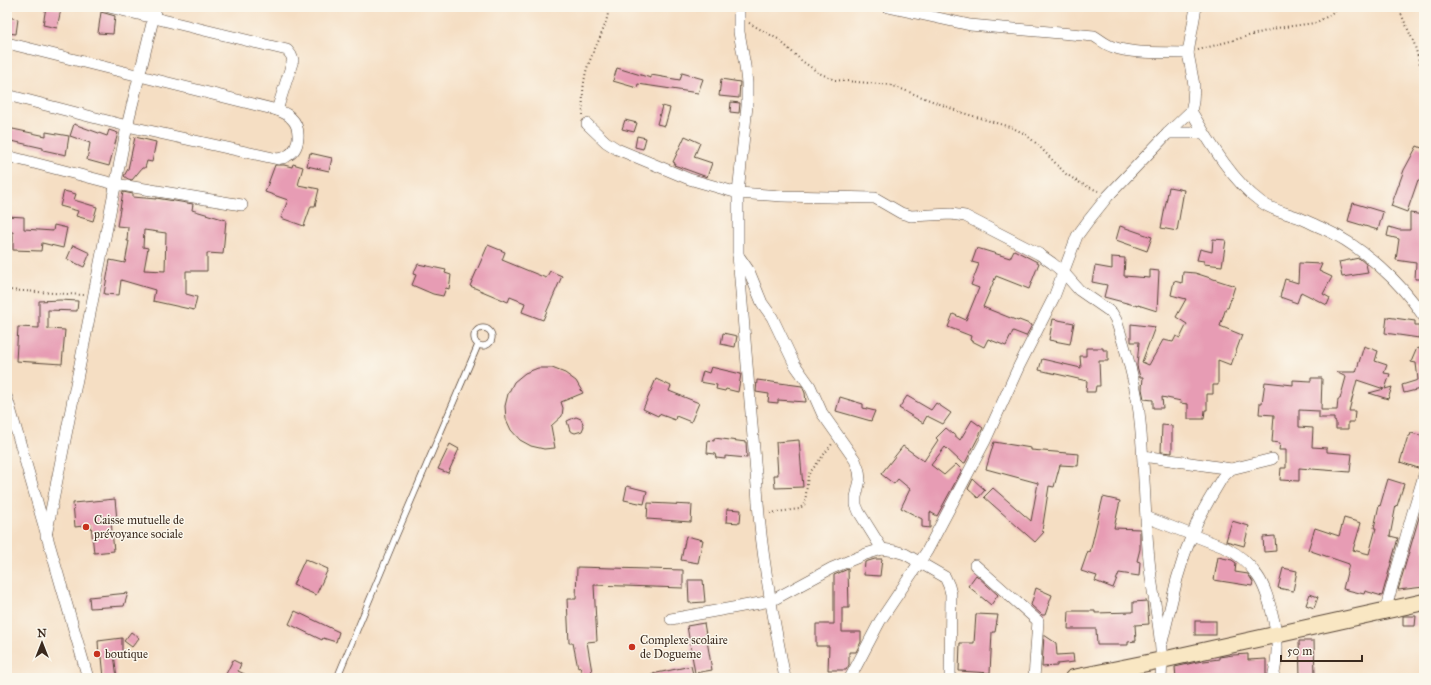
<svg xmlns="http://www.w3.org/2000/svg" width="1431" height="685" font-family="'IM FELL Great Primer',serif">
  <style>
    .building { fill: #e79cb4; fill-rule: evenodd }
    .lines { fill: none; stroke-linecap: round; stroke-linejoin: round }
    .lane-casing { stroke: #574537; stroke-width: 7 }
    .street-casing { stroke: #574537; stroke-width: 12 }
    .secondary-casing { stroke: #574537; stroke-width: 18 }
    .path { stroke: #574537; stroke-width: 2; stroke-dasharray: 1 3; stroke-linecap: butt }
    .lane { stroke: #fff; stroke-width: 5.5 }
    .street { stroke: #fff; stroke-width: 11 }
    .secondary { stroke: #f9e7c3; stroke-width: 16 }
    .poi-dot { fill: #c8321e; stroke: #fbf7ec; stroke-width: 1.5 }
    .labels { text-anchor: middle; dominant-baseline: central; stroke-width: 3; stroke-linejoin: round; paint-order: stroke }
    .poi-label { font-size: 12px; fill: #3b2a1e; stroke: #fbf7ec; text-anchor: start }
  </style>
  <rect width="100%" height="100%" fill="#fbf7ec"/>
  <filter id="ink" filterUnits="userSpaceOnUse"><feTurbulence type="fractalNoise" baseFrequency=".025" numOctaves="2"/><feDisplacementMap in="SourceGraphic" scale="8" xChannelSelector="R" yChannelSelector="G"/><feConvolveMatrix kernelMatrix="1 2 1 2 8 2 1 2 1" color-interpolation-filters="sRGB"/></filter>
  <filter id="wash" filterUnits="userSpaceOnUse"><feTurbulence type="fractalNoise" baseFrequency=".012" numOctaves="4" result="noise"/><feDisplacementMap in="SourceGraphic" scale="16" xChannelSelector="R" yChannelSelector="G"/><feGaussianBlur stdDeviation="0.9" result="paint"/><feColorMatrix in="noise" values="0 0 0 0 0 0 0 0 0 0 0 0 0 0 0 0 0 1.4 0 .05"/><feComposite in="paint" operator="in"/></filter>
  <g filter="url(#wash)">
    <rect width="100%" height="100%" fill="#f5dec3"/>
    <g id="blocks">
      <g class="building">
        <polygon points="46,7 61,9 57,28 43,25"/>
        <polygon points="101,12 115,16 113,34 98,33"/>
        <polygon points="7,17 18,19 16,34 7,33"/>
        <polygon points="617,68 651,78 651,75 680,80 682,73 703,79 698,93 638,84 637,88 613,81"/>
        <polygon points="721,79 740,82 739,98 719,96"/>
        <polygon points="731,102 740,103 739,113 730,112"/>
        <polygon points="662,106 670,108 665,126 657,124"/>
        <polygon points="625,120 637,123 634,132 622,129"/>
        <polygon points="74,124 107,136 109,130 118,133 109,166 87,160 90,143 70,136"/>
        <polygon points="8,128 46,136 46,132 69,136 66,155 43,150 43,148 7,140"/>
        <polygon points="637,136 646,138 643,149 635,147"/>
        <polygon points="685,136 700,143 694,157 712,163 707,177 674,165 675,163 673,162"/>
        <polygon points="135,137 156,142 152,162 147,161 145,168 142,168 132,180 128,179 124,176 128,169"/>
        <polygon points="1417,146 1424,149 1424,181 1418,180 1407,212 1391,206 1404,170"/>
        <polygon points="310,153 332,158 329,171 307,166"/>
        <polygon points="293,164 303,167 298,185 319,189 315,206 311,206 304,226 281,218 288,200 265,192 275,165 284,165 292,167"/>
        <polygon points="1169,187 1184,190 1177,231 1161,228"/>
        <polygon points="64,191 76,194 74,200 97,207 93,221 76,216 78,211 60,206"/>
        <path d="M123 192 133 194V197L156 199V198L193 204 192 210 226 220 223 254 207 253V271H186V294L197 297 194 310 153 301 155 290 121 280 119 295 104 294 110 260 125 263 129 241H127L128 227 117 226ZM144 230 166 233 165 271 144 270 148 248 143 247Z"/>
        <polygon points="1353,203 1383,212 1378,230 1348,221"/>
        <polygon points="1410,213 1424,215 1424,279 1415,279 1416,263 1396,260 1399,239 1387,236 1389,227 1399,230 1410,230"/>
        <polygon points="7,216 24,217 24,229 53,231 54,225 67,228 63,248 42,243 41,251 13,250 13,232 7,232"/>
        <polygon points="1120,226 1152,237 1147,251 1116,240"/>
        <polygon points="1213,239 1226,240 1222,266 1204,264 1204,261 1197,260 1200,249 1212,252"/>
        <polygon points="73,245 90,253 84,267 67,259"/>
        <polygon points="488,245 505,252 502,260 546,278 550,271 562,276 543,320 522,312 525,303 510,297 508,302 470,286"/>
        <polygon points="977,248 1010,258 1014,250 1039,263 1029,289 996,276 983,307 1018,321 1019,320 1032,325 1026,336 1013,331 1006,346 988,339 984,347 970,340 971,336 948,327 953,314 966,320 979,288 971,285 979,264 972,262"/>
        <polygon points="1112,257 1125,258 1124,276 1150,278 1150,270 1159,271 1157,311 1138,305 1138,306 1104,297 1107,285 1092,282 1095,266 1112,269"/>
        <polygon points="1359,258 1366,264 1368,273 1342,277 1339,262"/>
        <polygon points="1299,263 1322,264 1319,271 1332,277 1323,294 1330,298 1327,305 1301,292 1297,303 1280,297 1285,279 1298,283"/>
        <polygon points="418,264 446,270 445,273 451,275 449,289 446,288 443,296 433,294 412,285 416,275 413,274"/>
        <polygon points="1183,272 1195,273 1235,286 1228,308 1226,308 1220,326 1242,335 1231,365 1218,360 1218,385 1213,385 1213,394 1207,394 1207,410 1205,410 1204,419 1188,419 1188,404 1180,403 1181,401 1162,397 1163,408 1153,408 1153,400 1144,399 1142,389 1143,377 1140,377 1137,366 1139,342 1131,342 1131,324 1155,327 1142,362 1149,365 1163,340 1173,342 1176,336 1180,338 1187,324 1176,317 1186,299 1171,295 1174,281 1182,283"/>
        <polygon points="60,300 78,301 77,311 48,310 48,329 65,330 62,364 16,361 18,327 39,328 39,301"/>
        <polygon points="1387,317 1415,321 1415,325 1419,325 1419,338 1385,333"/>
        <polygon points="1053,319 1074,323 1070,344 1049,340"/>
        <polygon points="723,333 737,336 735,347 721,344"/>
        <polygon points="1364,346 1378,351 1375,361 1387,365 1384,373 1390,374 1385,389 1392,387 1388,399 1369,393 1384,389 1357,380 1349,411 1355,411 1354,422 1348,422 1348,429 1336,429 1336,422 1334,421 1334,418 1319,418 1319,411 1299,410 1299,427 1313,428 1312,447 1327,448 1327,452 1352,454 1350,472 1299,468 1299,481 1280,480 1281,468 1286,468 1286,450 1279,450 1280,443 1272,442 1274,415 1259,414 1260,403 1262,403 1265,382 1293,385 1293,380 1311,381 1311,378 1322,378 1321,410 1337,410 1338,399 1340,399 1346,377 1336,372 1356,372"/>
        <polygon points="1086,348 1103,348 1103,350 1108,350 1108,361 1099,361 1100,386 1096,386 1095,392 1086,392 1087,381 1039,370 1042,359 1081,368 1080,356 1086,356"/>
        <polygon points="1417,348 1424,351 1424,388 1404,393 1402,385 1418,380 1416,363 1411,362"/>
        <polygon points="711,367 741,374 738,392 726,389 725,391 716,389 717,385 700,382 703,371 709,373"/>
        <polygon points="538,368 552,368 565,373 576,381 583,393 561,402 563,408 562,416 551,426 555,448 544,449 531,446 520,440 511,430 506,419 505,406 508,394 514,382 525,373"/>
        <polygon points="656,379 671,386 669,391 699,403 691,422 676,416 675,420 659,414 658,416 643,409"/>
        <polygon points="757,380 802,386 805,393 806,402 778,400 778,403 768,402 769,394 756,392"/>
        <polygon points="907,396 931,410 936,403 951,413 943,424 927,416 923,423 899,408"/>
        <polygon points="840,397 863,404 863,408 875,411 871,421 836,411"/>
        <polygon points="576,417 581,419 584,426 582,431 575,433 570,431 567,421"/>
        <polygon points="972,420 983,428 965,463 961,462 945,447 931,465 944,475 956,464 962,470 937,516 930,512 930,528 922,527 922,519 901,508 910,489 898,479 894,484 881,474 903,446 924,461 938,440 936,438 946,428 960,440"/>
        <polygon points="1162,425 1172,426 1172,453 1161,452"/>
        <polygon points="1411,433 1424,436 1424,464 1421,469 1400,462 1408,436 1410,436"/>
        <polygon points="714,438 746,442 747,458 725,456 725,459 716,458 715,454 707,453 708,440 714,441"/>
        <polygon points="799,440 803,487 775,488 774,475 778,475 776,442"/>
        <polygon points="994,442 1031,448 1031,450 1079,454 1078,466 1060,465 1054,487 1049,486 1042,531 1044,532 1035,542 984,497 993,488 1031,521 1038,483 986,469"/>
        <polygon points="450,444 459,449 448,473 438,469"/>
        <polygon points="973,479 985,490 978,498 968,489"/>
        <polygon points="1388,479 1404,484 1397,506 1396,505 1390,536 1398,538 1382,596 1365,591 1364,594 1343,589 1349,564 1308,550 1315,528 1339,536 1344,518 1361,523 1353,550 1369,554 1376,528 1374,528 1379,505 1380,506"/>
        <polygon points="627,486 647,491 644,504 624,500"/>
        <polygon points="1103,497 1120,501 1114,528 1140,529 1140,549 1137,561 1140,562 1139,576 1119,573 1113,588 1095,581 1097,576 1081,571 1088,551 1090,552"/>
        <polygon points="115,499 117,520 111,521 114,551 94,553 91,525 75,527 73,503"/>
        <polygon points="648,503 692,505 691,522 647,519"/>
        <polygon points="1422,507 1424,507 1424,587 1398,590"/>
        <polygon points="727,509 741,510 740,523 726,522"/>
        <polygon points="1232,521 1249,526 1244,546 1226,541"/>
        <polygon points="686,536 703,540 698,563 681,560"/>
        <polygon points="1275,536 1276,551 1264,552 1263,537"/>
        <polygon points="1218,557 1232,560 1236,563 1235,572 1248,574 1253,582 1252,586 1214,580"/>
        <polygon points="305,559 328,569 316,595 293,585"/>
        <polygon points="875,559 882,559 880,576 864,575 865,562"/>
        <polygon points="577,567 683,570 683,588 594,585 597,641 587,642 593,678 583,678 580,667 578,668 573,643 569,643 567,599 576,599"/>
        <polygon points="1283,568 1297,571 1293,591 1278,588"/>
        <polygon points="848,569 849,608 842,608 842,632 861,632 861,642 856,652 849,652 849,665 846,670 828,670 829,646 816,646 816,624 834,624 834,575"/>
        <polygon points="976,575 998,595 991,605 968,586"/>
        <polygon points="688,580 703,580 705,602 689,603"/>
        <polygon points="1036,588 1052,595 1045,615 1042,615 1031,605"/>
        <polygon points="128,593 124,606 90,608 89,597"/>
        <polygon points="1310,594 1318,597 1314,608 1306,605"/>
        <polygon points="1147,601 1149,624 1135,625 1136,641 1128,642 1128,645 1097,645 1096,629 1068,629 1069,611 1095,611 1095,613 1133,612 1133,602"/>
        <polygon points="295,611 339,632 336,642 323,638 322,640 289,624"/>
        <polygon points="976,614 998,615 995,632 992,632 990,673 959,671 960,643 974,643"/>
        <polygon points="1403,616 1416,616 1415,626 1403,626"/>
        <rect x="1195" y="621" width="21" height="14"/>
        <polygon points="704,623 712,670 695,673 687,626"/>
        <polygon points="131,632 139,638 132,647 124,641"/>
        <polygon points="1044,635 1056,643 1057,655 1073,654 1074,662 1057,664 1057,666 1042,667"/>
        <polygon points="122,638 122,654 114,654 117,678 104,678 102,657 99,657 98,641"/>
        <polygon points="1299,641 1314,641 1315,675 1300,676"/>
        <polygon points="1248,654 1248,660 1266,659 1266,678 1176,678 1175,667 1197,662 1219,659 1219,657 1233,655"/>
        <polygon points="233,660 241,664 238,671 253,678 224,678"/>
        <polygon points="691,666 694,678 652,678 652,674"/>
      </g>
    </g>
  </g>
  <g filter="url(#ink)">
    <use href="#blocks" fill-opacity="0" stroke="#574537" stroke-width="1"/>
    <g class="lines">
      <g class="lane-casing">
        <g id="lane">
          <circle cx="483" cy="337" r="9"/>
          <polyline points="337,678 396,536 478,345"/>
        </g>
      </g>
      <g class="street-casing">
        <g id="street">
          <polyline points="109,7 287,50 291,55 293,60 277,110"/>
          <path d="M739 7V32L745 66 747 83V106L738 193V255L757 486C760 551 773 615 785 678"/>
          <path d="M888 7 970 25 1094 36C1101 40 1106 45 1113 47 1136 55 1164 52 1188 53"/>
          <path d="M7 43 277 110C282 112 288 114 291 118 301 127 301 149 287 156 285 158 281 158 278 159L127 126 7 95"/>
          <path d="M1191 111C1209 141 1232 181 1261 202 1273 211 1287 213 1300 218 1307 221 1315 225 1322 228 1361 245 1401 282 1424 317"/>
          <path d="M587 124 606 142 617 149 689 179 738 193 782 196 875 198 901 213 911 216 951 214 965 216 1039 254 1052 263 1064 273 1079 290 1105 308 1112 313 1116 320C1126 350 1135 380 1139 412 1145 464 1144 517 1150 569 1154 605 1164 642 1161 678"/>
          <polyline points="1168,133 1203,133"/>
          <polyline points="7,156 115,184 242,205"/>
          <polyline points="738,255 749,271 762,303 772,317 795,365 810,386 822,413 855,460 859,471 860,480 856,497 856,505 859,512 882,549"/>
          <polyline points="7,398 88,678"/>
          <polyline points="1143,456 1231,469"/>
          <path d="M1146 517 1226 548C1238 554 1248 562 1256 574 1268 588 1278 632 1277 650 1277 660 1275 669 1273 678"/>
          <polyline points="46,536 127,126 156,7"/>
          <polyline points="975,565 1038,621 1034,678"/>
          <polyline points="1385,611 1412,515 1424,475"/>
          <polyline points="671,619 771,601 832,568 866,554 882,549 895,551 905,554 938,573 945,577 949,586 951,594 950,678"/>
          <polyline points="1162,642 1177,579 1185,553 1198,520 1209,500 1222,478 1231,469 1272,459"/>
          <polyline points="850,678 880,621 927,551 985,441 1019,366 1054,297 1077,236 1088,221 1108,196 1168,133 1191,111 1193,102 1194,85 1188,53 1196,7"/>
        </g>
      </g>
      <g class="secondary-casing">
        <polyline id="secondary" points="1073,678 1162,660 1424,602"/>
      </g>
      <g class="path">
        <polyline points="1398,7 1414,43 1424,78"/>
        <polyline points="749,23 778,39 802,61 819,73 835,80 891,85 963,113 1013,128 1025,134 1037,144 1066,174 1080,183 1098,191"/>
        <polyline points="1198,50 1277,28 1315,23 1330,15 1338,7"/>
        <path d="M583 115C582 100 583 76 589 63 596 44 607 27 609 7"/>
        <polyline points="7,290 84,295"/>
        <polyline points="770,513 799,509 805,504 808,475 832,444"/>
      </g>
      <use href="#lane" class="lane"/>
      <use href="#street" class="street"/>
      <use href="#secondary" class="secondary"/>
    </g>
  </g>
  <g class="poi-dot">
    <circle cx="86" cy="527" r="4"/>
    <circle cx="632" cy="647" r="4"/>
    <circle cx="97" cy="654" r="4"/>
  </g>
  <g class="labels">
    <g class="poi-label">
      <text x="94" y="520">Caisse mutuelle de<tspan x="94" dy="14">prévoyance sociale</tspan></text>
      <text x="640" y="640">Complexe scolaire<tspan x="640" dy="14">de Dogueme</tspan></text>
      <text x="105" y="654">boutique</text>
    </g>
  </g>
  <rect width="1431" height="685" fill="none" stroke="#fbf7ec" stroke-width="24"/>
  <g transform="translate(42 643)" stroke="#fbf7ec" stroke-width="3" paint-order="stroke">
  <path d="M0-3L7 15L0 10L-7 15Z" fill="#3b2a1e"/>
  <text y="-6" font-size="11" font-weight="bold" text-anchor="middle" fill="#3b2a1e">N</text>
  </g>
  <path d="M1281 655v6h81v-6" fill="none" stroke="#3b2a1e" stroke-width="2"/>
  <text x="1287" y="655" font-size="12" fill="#3b2a1e" stroke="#fbf7ec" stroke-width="3" paint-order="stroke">50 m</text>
</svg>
